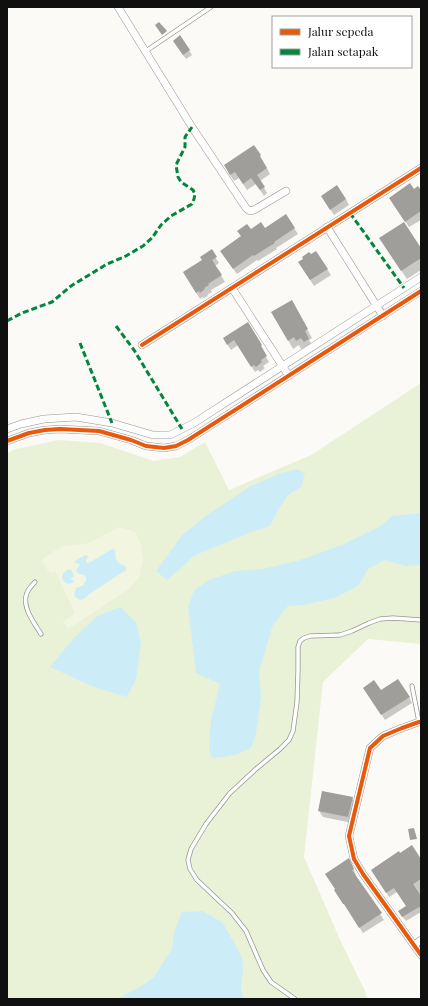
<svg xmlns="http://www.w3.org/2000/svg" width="428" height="1006" font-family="'Playfair Display',serif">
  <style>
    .grass { fill: #e9f2d7 }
    .pitch { fill: #f2f6e0 }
    .water { fill: #ccedf7 }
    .shadow { fill: #0003 }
    .building { fill: #a09e9b }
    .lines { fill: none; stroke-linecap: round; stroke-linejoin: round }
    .service-casing { stroke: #969594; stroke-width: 5 }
    .minor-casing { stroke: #969594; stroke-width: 8 }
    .service { stroke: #fffefe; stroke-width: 3.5 }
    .minor { stroke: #fffefe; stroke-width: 7 }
    .quiet { stroke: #00873e; stroke-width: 3; stroke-dasharray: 6 3; stroke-linecap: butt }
    .cycleway-casing { stroke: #fff; stroke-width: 6 }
    .cycleway { stroke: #e8590c; stroke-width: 4 }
  </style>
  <rect width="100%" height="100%" fill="#fcfaf7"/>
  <polygon class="grass" points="421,383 421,644 368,639 323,682 304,857 342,944 366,993 367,999 7,999 7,453 16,449 59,440 100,443 154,461 180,457 205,442 229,490 311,455"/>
  <polygon class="pitch" points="119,527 135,532 140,542 143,559 140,576 129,589 68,629 63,622 75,613 55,571 50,574 41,560 62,546 86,544"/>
  <g class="water">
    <polygon points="297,469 305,473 301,487 288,495 279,509 270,526 254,531 193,556 179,570 167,580 156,571 182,535 207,515 251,486 281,473"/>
    <polygon points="421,513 421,565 406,566 385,560 369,568 358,586 335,598 303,605 288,606 273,625 259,671 261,697 256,734 251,748 236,755 213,758 209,751 211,720 220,684 196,673 188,607 194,590 209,580 235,571 263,569 297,561 342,545 381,526 392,516"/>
    <path d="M112 549H114C117 554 114 558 118 562 120 564 123 564 126 567V570L88 595 84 599 80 600 75 597 74 594 76 588C82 586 87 584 86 577L84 575 79 574 76 570 80 565 79 564 74 563 75 561 85 555 88 556 86 561 87 563H89Z"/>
    <path d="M71 569 74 576 70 579 74 580 73 583 68 584 64 582 62 578C63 572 65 570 71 569Z"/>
    <polygon points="120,607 136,622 141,643 136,679 127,697 94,687 50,667 73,639 97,616"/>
    <polygon points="202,911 222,922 232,939 242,958 243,970 241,992 245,999 117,999 140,987 153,978 172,949 174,932 182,912"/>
  </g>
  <g class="shadow">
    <polygon points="180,37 192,55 186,59 176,45"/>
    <polygon points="267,168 270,174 260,181 267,193 264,196 256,184 247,190 239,178 234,181 228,172"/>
    <polygon points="421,187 421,220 409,227 393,204 413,190"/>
    <polygon points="346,199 349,205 334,215 326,203"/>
    <polygon points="294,228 298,234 276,248 277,249 258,261 257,260 237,274 225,257 250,230"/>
    <polygon points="385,246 421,250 421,270 407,279"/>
    <polygon points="211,251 219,263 215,266 225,282 211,290 212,292 207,295 208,296 204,298 203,297 200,299 184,273 204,261"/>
    <polygon points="303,269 327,269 331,275 314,286"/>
    <polygon points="292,302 312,338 309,340 313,347 309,350 307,346 301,349 299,345 293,349 273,313"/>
    <polygon points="248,323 264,351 263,352 269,362 263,366 265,368 260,372 258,370 255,372 238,345 231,350 227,344"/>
    <polygon points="381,691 409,697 412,703 385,720 368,694"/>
    <polygon points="352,798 356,804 352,823 323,817 319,811"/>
    <polygon points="421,860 421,912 406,921 402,916 407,906 397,892 389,897 373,870"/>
    <polygon points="352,865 356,875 355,876 384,920 363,933 348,909 347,909 336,890"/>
  </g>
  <g class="building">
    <polygon points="159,22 167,31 162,35 155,25"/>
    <polygon points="180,35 190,50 183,55 173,41"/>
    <polygon points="254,145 261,155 260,156 267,168 257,175 265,187 260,190 251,178 243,184 235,172 230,175 224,165"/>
    <polygon points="410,183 414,189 418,186 421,191 421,211 405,222 389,198"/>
    <polygon points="337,185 346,199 330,210 321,196"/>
    <polygon points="286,214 295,228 274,242 275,243 265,249 254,256 253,255 233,269 220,251 241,236 237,231 247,224 251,229 261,222 265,228"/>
    <polygon points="404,222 421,248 421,258 401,271 379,238"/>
    <polygon points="212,249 217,257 212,260 222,275 208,284 209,285 204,288 205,289 200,293 199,291 196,293 183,272 202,260 200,257"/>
    <polygon points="316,251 328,269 310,280 298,262 303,259 302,257 309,252 311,254"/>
    <polygon points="292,300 308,329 305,331 309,339 304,342 301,338 296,341 294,337 288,341 271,312"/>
    <polygon points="248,322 262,345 261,346 267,356 261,360 262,362 256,367 254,365 251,367 234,340 227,345 223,338"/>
    <polygon points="398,679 410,697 381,715 363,688 374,680 381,690"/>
    <polygon points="322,791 353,797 348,817 318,811"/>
    <polygon points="414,828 417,839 410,840 408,829"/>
    <polygon points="412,845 421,859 421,879 413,884 421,896 421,906 402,917 398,911 406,906 394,888 386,893 371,870 399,851 400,853"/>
    <polygon points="349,858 354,869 352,870 382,913 359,928 344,904 343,904 334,890 335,889 325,874"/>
  </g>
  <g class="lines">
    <g class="service-casing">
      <g id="service">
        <polyline points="146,51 211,7"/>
        <path d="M35 582C31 586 27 591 26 596 23 609 35 624 41 634"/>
        <polyline points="412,686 419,722"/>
        <polyline points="295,999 271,982 263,970 246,931 232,913 197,880 190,869 188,860 191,849 206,824 230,793 256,769 280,749 289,740 293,731 297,702 298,670 298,647 300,641 304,638 310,636 340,635 352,631 369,623 380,619 393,618 421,620"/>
      </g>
    </g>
    <g class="minor-casing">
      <g id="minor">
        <polyline points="118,7 192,127 246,208 250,211 254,210 286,191"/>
        <polyline points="327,227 383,316"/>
        <polyline points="232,288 289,376"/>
        <polyline points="142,345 421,168"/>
        <polyline points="7,429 21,424 44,419 76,417 112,423 153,435 170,435 194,423 421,277"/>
        <polyline points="7,441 29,433 45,430 60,429 99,431 131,440 146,446 164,448 176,446 188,440 421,291"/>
        <polyline points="421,722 419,722 402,728 383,736 370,748 349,836 354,859 363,874 421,955"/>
        <polyline points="414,945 421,940"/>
      </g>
    </g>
    <use href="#service" class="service"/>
    <use href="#minor" class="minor"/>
    <g class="quiet">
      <polyline points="350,213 404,288"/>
      <polyline points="7,321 22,313 52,302 71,286 107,264 124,257 143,246 152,238 161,225 171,216 192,204 194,199 195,194 193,190 181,182 178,177 176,165 185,147 185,137 192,127"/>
      <polyline points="116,326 134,350 182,429"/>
      <polyline points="80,343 112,423"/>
    </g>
    <g class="cycleway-casing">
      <g id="cycleway">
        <polyline points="142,345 421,168"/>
        <polyline points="7,441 29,433 45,430 60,429 99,431 131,440 146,446 164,448 176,446 188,440 421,291"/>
        <polyline points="421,722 419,722 402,728 383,736 370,748 349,836 354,859 363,874 421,955"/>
      </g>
    </g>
    <use href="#cycleway" class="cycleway"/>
  </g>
  <rect width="428" height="1006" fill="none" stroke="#101010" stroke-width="16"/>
  <rect x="272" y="16" width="140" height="52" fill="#ffffff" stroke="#9f9f9f"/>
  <rect x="280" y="29" width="20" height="6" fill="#e8590c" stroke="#9f9f9f"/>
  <text x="308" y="36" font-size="12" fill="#101010">Jalur sepeda</text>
  <rect x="280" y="49" width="20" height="6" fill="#00873e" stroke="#9f9f9f"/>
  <text x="308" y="56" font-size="12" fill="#101010">Jalan setapak</text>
</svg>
